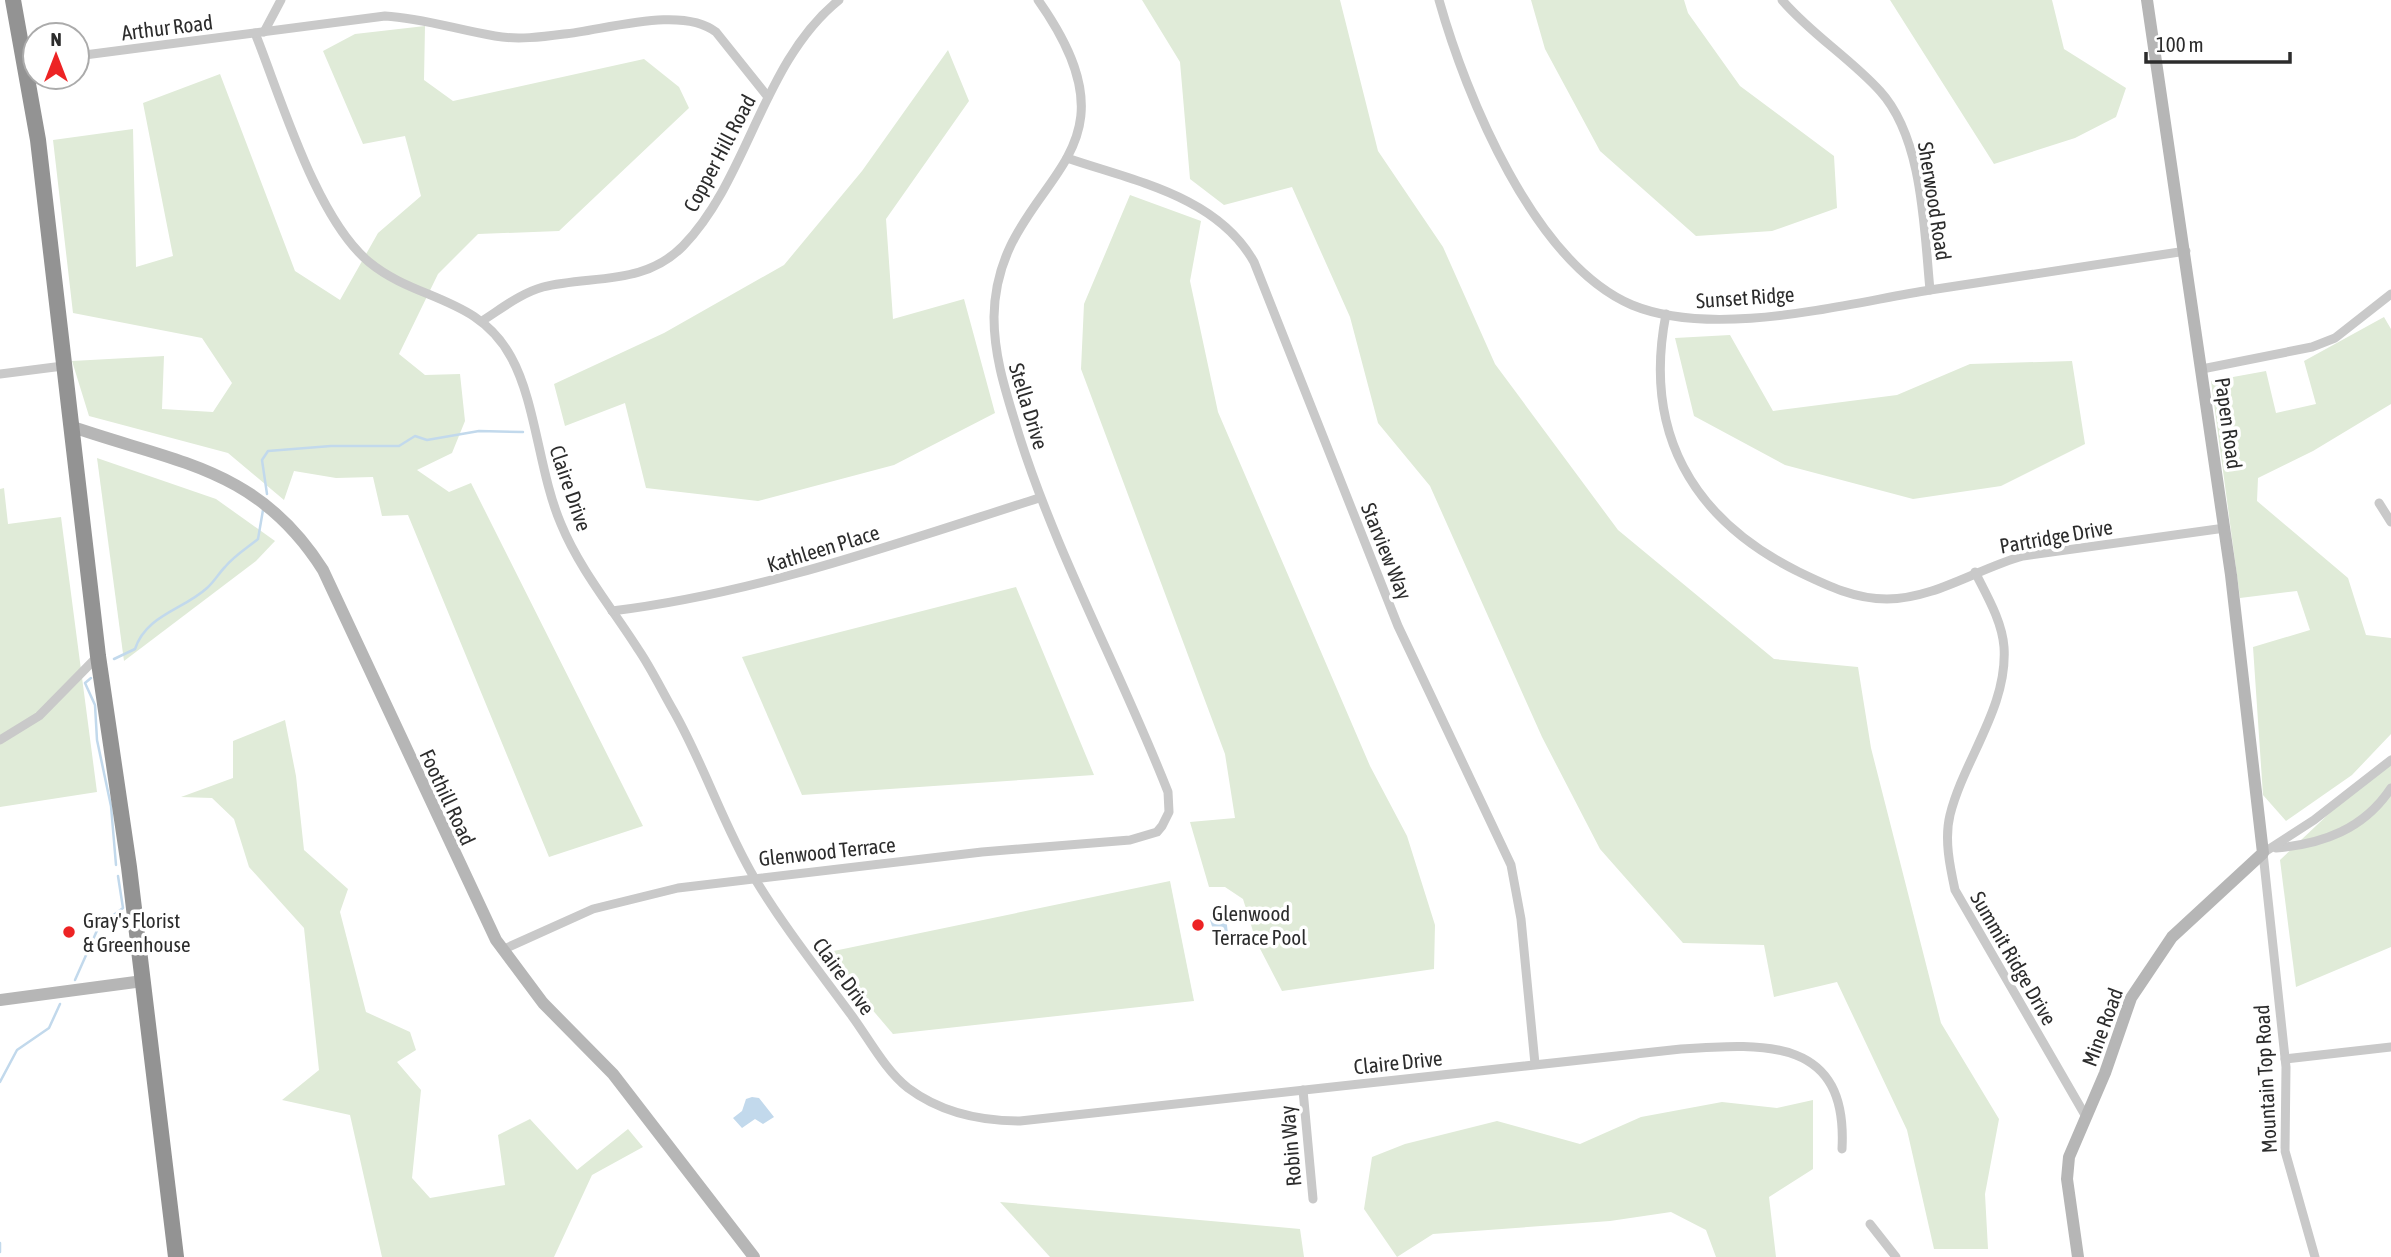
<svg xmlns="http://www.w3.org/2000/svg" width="2391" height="1257" font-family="'Asap Condensed',sans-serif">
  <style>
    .green { fill: #e0ebd8 }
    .water { fill: #c2d9ec }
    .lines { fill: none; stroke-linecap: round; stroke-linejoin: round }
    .stream { stroke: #c2d9ec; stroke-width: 2.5 }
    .street { stroke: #c9c9c9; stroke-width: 9 }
    .secondary { stroke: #b6b6b6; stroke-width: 12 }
    .highway { stroke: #939393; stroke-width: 16 }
    .poi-dot { fill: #ed2324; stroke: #fff; stroke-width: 2.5 }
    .labels { text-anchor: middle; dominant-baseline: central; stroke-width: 7; stroke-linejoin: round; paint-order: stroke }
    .street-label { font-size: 21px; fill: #2c2c2c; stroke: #fff }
    .poi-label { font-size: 21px; fill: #2c2c2c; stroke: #fff; text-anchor: start }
  </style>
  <rect width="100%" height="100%" fill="#fff"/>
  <g class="green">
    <polygon points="1142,0 1340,0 1378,151 1443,247 1495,364 1618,530 1774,659 1858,667 1871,748 1941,1023 1999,1119 1985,1194 1988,1249 1934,1249 1907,1130 1837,982 1774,997 1764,945 1683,943 1600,849 1542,737 1430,486 1378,423 1350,317 1292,187 1224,205 1190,179 1180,62"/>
    <polygon points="1531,0 1684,0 1688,13 1740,86 1834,156 1837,208 1772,231 1696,236 1600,151 1545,49"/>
    <polygon points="1890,0 2052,0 2064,49 2126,88 2116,117 2075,138 1994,164"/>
    <polygon points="425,26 424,80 453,101 644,59 679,87 689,108 559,231 478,234 438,274 399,354 425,375 460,374 465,421 452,453 417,470 449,492 471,483 643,826 549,857 408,515 382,516 373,477 336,478 294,471 284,500 228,453 89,416 72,361 164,356 162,409 213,412 232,383 202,338 73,313 53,140 133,129 136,267 173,256 143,103 220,74 295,271 340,300 378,233 421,196 405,136 363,144 323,51 355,34"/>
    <polygon points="948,50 969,101 886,219 893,319 964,299 995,413 894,465 758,501 646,488 625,403 565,426 554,384 664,333 784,265 862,171"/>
    <polygon points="1130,195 1201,221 1190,281 1218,412 1370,766 1407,836 1435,925 1434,969 1282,991 1256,941 1243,899 1225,887 1209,887 1190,822 1235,818 1225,754 1081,369 1084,304"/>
    <polygon points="2384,317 2391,329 2391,404 2313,451 2258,478 2257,501 2348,578 2366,635 2391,638 2391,734 2352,775 2286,821 2263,795 2253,647 2310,630 2297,591 2240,598 2211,381 2266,371 2276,413 2316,404 2304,361"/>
    <polygon points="1730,335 1773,411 1897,395 1970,364 2072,361 2085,444 2001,486 1913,499 1785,465 1694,416 1675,338"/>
    <polygon points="97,458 216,499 275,541 256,561 124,661"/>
    <polygon points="4,488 8,524 61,517 97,792 0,807 0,489"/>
    <polygon points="1016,587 1094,775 802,795 742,657"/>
    <polygon points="285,720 296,776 304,850 348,889 340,912 366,1012 410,1032 416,1050 397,1062 421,1090 412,1178 430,1198 505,1185 498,1135 530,1119 577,1170 628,1129 643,1147 592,1175 554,1257 382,1257 350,1115 282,1100 319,1070 304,928 249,867 234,819 212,798 181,797 233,778 233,741"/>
    <polygon points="2391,755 2391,947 2296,987 2280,860"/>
    <polygon points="1170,881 1194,1001 893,1034 824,953"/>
    <polygon points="1813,1100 1813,1169 1769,1197 1776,1257 1716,1257 1706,1230 1671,1212 1610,1221 1433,1234 1397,1257 1364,1209 1372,1157 1405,1144 1497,1121 1580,1144 1641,1117 1722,1102 1777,1108"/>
    <polygon points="1000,1202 1300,1229 1304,1257 1050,1257"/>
  </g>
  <g class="water">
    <polygon points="1226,917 1229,942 1218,946 1210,920"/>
    <polygon points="752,1097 759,1098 774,1117 763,1124 755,1119 742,1128 733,1118 742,1111 746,1099"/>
  </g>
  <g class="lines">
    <g class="stream">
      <polyline points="267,494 262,460 268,451 331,446 399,446 415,436 427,440 479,431 523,432"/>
      <path d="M114 659 135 649C146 615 183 610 207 588 214 582 219 573 225 567 234 556 247 548 258 539L263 510"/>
      <polyline points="91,678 85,683 95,705 97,740 111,806 116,865"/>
      <polyline points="75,980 99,926 123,908 118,876"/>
      <polyline points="0,1082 17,1050 49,1028 60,1004"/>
      <polyline points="0,1243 0,1252"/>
    </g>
    <g class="street">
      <path d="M1439 0C1466 96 1534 263 1632 305 1715 339 1843 304 1930 290 2015 277 2100 264 2186 251"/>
      <path d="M1782 0C1811 34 1850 58 1880 91 1923 138 1924 229 1930 290"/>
      <polyline points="264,32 281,0"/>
      <path d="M255 33C281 98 316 218 369 262 416 301 478 296 511 357 536 402 539 473 561 524 580 570 612 608 638 649 651 668 661 689 673 710 704 764 723 825 755 879 784 927 819 971 852 1016 869 1039 885 1070 908 1088 940 1112 980 1121 1020 1121L1681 1049C1767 1043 1848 1038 1842 1149"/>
      <path d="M77 56 385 16C422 18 458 30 495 36 517 40 542 37 564 34 605 30 682 5 716 32L768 97"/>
      <path d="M1067 158C1134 181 1217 196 1254 262L1398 626 1511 865 1521 919 1535 1064"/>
      <path d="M1666 314C1643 431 1691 518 1797 571 1826 585 1854 599 1887 599 1934 599 1979 568 2023 556L2225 528"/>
      <path d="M482 321C501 309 521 293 543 287 592 275 644 286 683 246 749 178 762 62 839 0"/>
      <polyline points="2202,369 2312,347 2335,338 2391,294"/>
      <polyline points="0,374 63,366"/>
      <polyline points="2379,503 2391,522"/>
      <path d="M1975 572C1987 596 2002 621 2004 647 2008 707 1964 759 1950 815 1944 839 1950 867 1955 890L2085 1115"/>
      <path d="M612 611C759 593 898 543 1039 498"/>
      <polyline points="0,740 39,716 98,656"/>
      <path d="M2276 848C2323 844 2364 829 2391 788"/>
      <path d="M502 950 593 909 678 888 982 852 1130 840 1157 832 1162 826 1169 812 1168 792C1121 672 1058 558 1019 435 1007 395 994 359 994 317 996 175 1156 167 1038 0"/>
      <polyline points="2285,1059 2391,1047"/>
      <polyline points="1303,1090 1313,1199"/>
      <polyline points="1870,1224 1896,1257"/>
      <polyline points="2315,1257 2285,1151 2286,1067 2263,853 2314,820 2391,760"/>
    </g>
    <g class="secondary">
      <path d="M70 426C176 463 258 467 323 570L496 940 543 1003 613 1074 754 1257"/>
      <polyline points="0,1000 143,981"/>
      <polyline points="2078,1257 2067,1179 2069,1157 2105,1073 2131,998 2172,937 2263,853 2231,575 2147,0"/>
    </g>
    <polyline class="highway" points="13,0 38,140 98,656 129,867 176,1257"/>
  </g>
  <g class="poi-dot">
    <circle cx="1198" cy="925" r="7"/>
    <circle cx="69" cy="932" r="7"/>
  </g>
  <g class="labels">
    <g class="street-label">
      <text transform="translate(167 27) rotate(-7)">Arthur Road</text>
      <text transform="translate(719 153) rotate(-62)">Copper Hill Road</text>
      <text transform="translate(1935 201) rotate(81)">Sherwood Road</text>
      <text transform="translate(1745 297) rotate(-4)">Sunset Ridge</text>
      <text transform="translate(1029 406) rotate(73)">Stella Drive</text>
      <text transform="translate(2229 423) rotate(82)">Papen Road</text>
      <text transform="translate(571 488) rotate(71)">Claire Drive</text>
      <text transform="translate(2056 536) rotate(-10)">Partridge Drive</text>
      <text transform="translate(823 548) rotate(-17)">Kathleen Place</text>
      <text transform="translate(1387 551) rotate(68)">Starview Way</text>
      <text transform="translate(448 797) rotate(65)">Foothill Road</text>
      <text transform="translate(827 851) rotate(-6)">Glenwood Terrace</text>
      <text transform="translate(2014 958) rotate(60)">Summit Ridge Drive</text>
      <text transform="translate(844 976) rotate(54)">Claire Drive</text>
      <text transform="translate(2102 1027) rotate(-70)">Mine Road</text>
      <text transform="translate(1398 1062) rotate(-6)">Claire Drive</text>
      <text transform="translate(2265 1079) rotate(-93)">Mountain Top Road</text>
      <text transform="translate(1290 1146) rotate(-95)">Robin Way</text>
    </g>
    <g class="poi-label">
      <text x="1212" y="913">Glenwood<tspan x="1212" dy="24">Terrace Pool</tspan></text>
      <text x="83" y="920">Gray's Florist<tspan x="83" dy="24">&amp; Greenhouse</tspan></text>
    </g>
  </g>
  <g transform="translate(56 56)"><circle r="33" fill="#ffffff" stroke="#ababab" stroke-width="2"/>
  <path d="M0-5L12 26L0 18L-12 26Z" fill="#ed2324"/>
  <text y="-10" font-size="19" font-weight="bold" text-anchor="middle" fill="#2c2c2c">N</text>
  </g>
  <path d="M2146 52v10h144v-10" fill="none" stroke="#2c2c2c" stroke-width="3.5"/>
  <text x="2156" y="52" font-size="21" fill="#2c2c2c" stroke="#ffffff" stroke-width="5" paint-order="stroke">100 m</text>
</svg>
